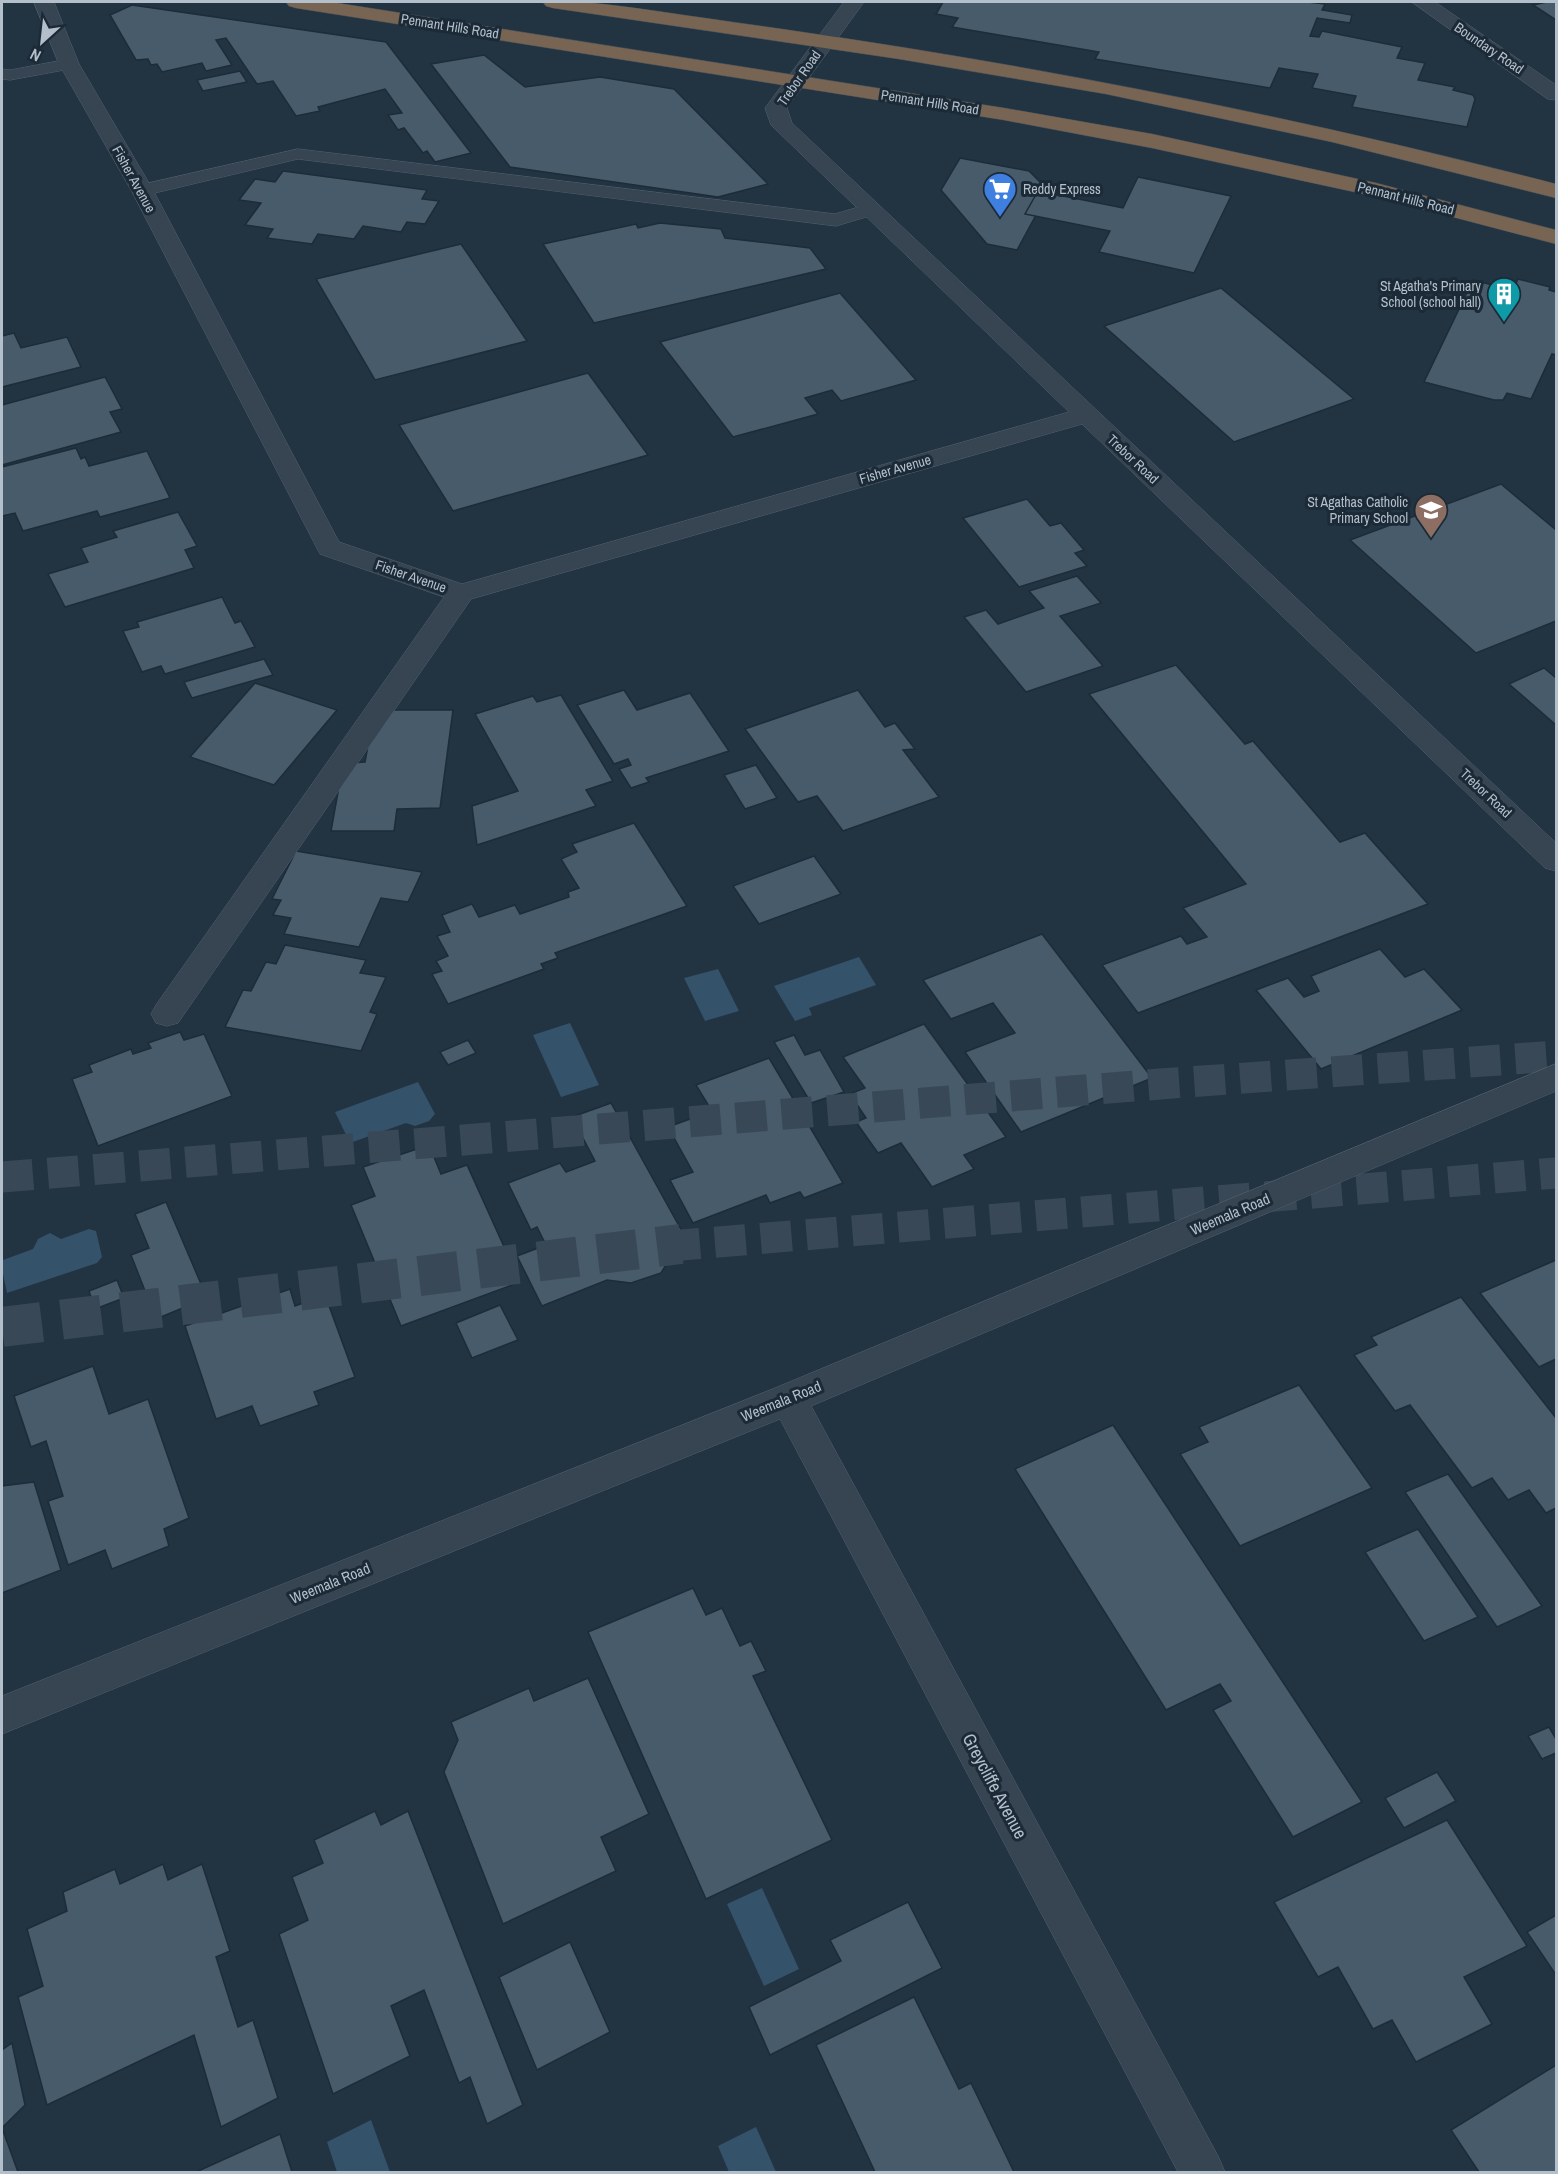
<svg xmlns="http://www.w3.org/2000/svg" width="1558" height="2174" font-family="'Archivo Narrow',sans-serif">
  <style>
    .water { fill: #34526a }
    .building { fill: #475b6a; stroke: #1d2c38; stroke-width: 1.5 }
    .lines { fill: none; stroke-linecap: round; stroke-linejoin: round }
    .highway-tunnel-far1 { stroke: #384856; stroke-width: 31; stroke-dasharray: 31 15; stroke-linecap: butt }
    .highway-tunnel { stroke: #384856; stroke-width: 40; stroke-dasharray: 40 20; stroke-linecap: butt }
    .lane-casing { stroke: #54626e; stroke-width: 1 }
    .street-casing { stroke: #54626e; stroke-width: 1 }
    .highway-casing { stroke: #414f5b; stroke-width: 1 }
    .lane { fill: #364551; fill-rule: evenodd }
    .street { fill: #364551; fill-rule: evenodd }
    .highway { fill: #786452; fill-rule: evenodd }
    .labels { text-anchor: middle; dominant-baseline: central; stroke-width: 6; stroke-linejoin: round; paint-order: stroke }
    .far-street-label { font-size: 14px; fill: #b3bfcb; stroke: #1b2a36 }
    .far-poi-label { font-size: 14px; fill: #b3bfcb; stroke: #1b2a36; text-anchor: end }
    .street-label { font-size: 15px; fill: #b3bfcb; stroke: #1b2a36 }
    .near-street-label { font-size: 18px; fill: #b3bfcb; stroke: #1b2a36 }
  </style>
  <rect width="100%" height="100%" fill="#223341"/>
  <g class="water">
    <polygon points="859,957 876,985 809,1008 812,1015 795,1021 774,986"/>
    <polygon points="718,969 739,1011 705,1021 684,978"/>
    <polygon points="570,1023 599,1085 561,1097 533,1035"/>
    <polygon points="418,1082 435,1114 429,1121 415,1126 406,1123 350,1143 335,1112"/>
    <polygon points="89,1229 96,1231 102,1257 97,1263 7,1293 2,1269 3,1260 33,1249 38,1239 50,1233 61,1239"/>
    <polygon points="762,1888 799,1969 764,1986 727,1904"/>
    <polygon points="371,2120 390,2172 337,2172 327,2142"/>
    <polygon points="756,2127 776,2172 729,2172 718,2146"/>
  </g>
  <g class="building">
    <polygon points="943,2 1308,2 1325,4 1322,10 1352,15 1350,23 1317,18 1310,36 1319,37 1322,31 1402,47 1397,58 1425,63 1418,80 1455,87 1453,90 1473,95 1475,99 1467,127 1352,107 1356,96 1312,88 1318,74 1279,68 1270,88 1095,59 1099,52 952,27 958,18 936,14"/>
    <polygon points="1547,2 1556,2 1556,20 1533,5"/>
    <polygon points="132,5 386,42 471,153 435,162 427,151 423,153 404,128 398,130 388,115 402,113 385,89 318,107 320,111 296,116 273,81 257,84 226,38 216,40 232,65 206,71 202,63 162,72 157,64 151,65 148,59 136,60 110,15"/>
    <polygon points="484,55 525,87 600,77 674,89 768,184 718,197 510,167 431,64"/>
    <polygon points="240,71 247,82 203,91 197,80"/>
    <polygon points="960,158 1029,171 1049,191 1017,250 987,244 941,190"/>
    <polygon points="283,171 427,190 422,199 439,201 425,224 407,222 401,232 363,226 354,239 318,234 312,244 267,238 273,229 245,225 261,203 239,200 255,179 275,182"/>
    <polygon points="1138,177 1231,196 1194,273 1099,252 1110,231 1025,214 1038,191 1123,208"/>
    <polygon points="660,223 721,229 725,238 810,248 826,269 594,323 543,244 636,224 638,228"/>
    <polygon points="461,244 527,341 375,380 316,279"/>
    <polygon points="1518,279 1550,287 1549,290 1556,292 1556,355 1552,354 1531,399 1507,393 1503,400 1494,400 1424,382 1473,280 1513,290"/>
    <polygon points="1221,288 1354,399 1234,442 1104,326"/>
    <polygon points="840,293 916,380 841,401 832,390 805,398 818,414 733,437 660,342"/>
    <polygon points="14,333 21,348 67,337 81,367 2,387 2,336"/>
    <polygon points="588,373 648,455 453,511 399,425"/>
    <polygon points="105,377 122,409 110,412 121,432 2,465 2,405"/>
    <polygon points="76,448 81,459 85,457 89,466 147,451 170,498 100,517 97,511 23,531 15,513 2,516 2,467"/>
    <polygon points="1501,484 1556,530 1556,621 1476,653 1350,540"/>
    <polygon points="1027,499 1050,526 1061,523 1084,550 1075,553 1087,566 1019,587 963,518"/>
    <polygon points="178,512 197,546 185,550 194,568 65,607 48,574 88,562 81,548 117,537 113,531"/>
    <polygon points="1077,576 1101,603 1060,616 1103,666 1026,692 964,617 986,610 998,624 1044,608 1029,591"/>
    <polygon points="222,597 235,623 241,621 255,647 165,674 161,666 142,672 123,631 139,627 137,622"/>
    <polygon points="264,659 273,675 192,698 184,682"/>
    <polygon points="1176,665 1245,744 1253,741 1340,842 1365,833 1428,904 1138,1013 1102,965 1181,936 1187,944 1207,937 1183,908 1246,884 1089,694"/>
    <polygon points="1544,668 1556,678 1556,725 1509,684"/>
    <polygon points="255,683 337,710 274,785 190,757"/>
    <polygon points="624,690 637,710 690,693 729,751 646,778 649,782 631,788 619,769 631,765 628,759 614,764 577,705"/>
    <polygon points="858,690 885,727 895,723 915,749 903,750 939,797 843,831 817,796 798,802 745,729"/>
    <polygon points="561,695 613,781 586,790 596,806 477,845 472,806 518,791 475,714 533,696 537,702"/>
    <polygon points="380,710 453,710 440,808 397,809 394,831 331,831 342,770 350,763 365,762 372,724"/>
    <polygon points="756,765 777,798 745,809 724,775"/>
    <polygon points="634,823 687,906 555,953 558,958 541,964 544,969 448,1004 432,974 442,971 436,961 448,956 437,936 450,932 442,915 472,904 479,917 515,905 520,914 569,897 568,892 579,888 561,859 577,852 572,844"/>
    <polygon points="296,851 422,872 408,902 381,898 359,947 284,934 291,918 273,915 281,900 272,899"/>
    <polygon points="814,856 841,894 759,924 733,886"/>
    <polygon points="1042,934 1152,1078 1021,1132 965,1052 1015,1033 993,1003 951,1019 923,980"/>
    <polygon points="285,945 366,960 360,973 386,977 370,1012 377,1014 361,1051 225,1027 243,990 251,991 266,962 276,964"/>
    <polygon points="1380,949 1405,977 1424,969 1462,1010 1321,1069 1256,990 1288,978 1304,997 1319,991 1311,976"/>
    <polygon points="924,1024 1006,1137 964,1155 974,1169 932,1187 901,1143 878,1153 856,1122 866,1118 850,1094 865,1088 843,1057"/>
    <polygon points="180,1032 184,1040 204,1034 232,1096 98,1146 72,1079 92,1072 89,1065 131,1049 133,1054 151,1048 148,1043"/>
    <polygon points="794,1035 805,1055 820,1050 844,1092 811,1103 774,1042"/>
    <polygon points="468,1040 476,1053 448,1065 440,1052"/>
    <polygon points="769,1058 843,1183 804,1198 800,1192 770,1203 766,1195 693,1223 670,1180 693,1172 668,1127 712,1111 696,1085"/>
    <polygon points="611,1103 684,1235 661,1273 631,1283 607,1280 542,1306 517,1256 546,1245 537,1227 531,1230 508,1183 560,1163 566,1172 595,1161 572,1117"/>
    <polygon points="429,1145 441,1174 467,1165 520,1282 401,1326 351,1205 375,1196 363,1167"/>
    <polygon points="166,1202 207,1298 156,1319 131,1255 149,1248 135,1214"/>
    <polygon points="1556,1260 1556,1359 1539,1367 1480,1293"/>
    <polygon points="117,1280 124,1298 95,1309 89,1291"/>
    <polygon points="290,1289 295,1306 325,1295 355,1377 314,1392 319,1405 260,1426 252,1406 216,1419 185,1326"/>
    <polygon points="1461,1297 1556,1418 1556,1508 1546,1513 1529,1490 1508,1500 1492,1478 1472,1488 1410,1405 1395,1411 1354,1355 1377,1345 1371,1337"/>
    <polygon points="500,1305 518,1340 472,1358 456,1323"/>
    <polygon points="93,1366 109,1414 148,1399 189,1518 164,1529 169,1546 112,1569 105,1550 68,1565 48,1501 63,1496 46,1441 31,1447 14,1396"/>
    <polygon points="1299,1385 1372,1488 1240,1546 1180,1454 1208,1442 1199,1427"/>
    <polygon points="1113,1425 1362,1802 1293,1837 1213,1710 1231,1701 1220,1684 1166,1710 1015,1469"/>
    <polygon points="1448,1474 1542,1606 1497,1627 1405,1492"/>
    <polygon points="34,1482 61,1570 2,1593 2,1486"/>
    <polygon points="1418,1529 1478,1617 1424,1641 1365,1552"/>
    <polygon points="693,1588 706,1615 722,1608 740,1646 751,1641 766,1671 753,1676 832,1840 706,1899 588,1632"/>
    <polygon points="588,1678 649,1814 601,1837 616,1871 503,1924 444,1772 458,1740 451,1722 529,1688 534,1701"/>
    <polygon points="1549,1727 1556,1739 1556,1753 1542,1759 1528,1736"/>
    <polygon points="1437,1772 1456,1801 1404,1828 1385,1798"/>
    <polygon points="375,1811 381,1825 408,1811 523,2105 487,2124 470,2077 459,2083 424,1990 391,2006 410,2056 333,2094 279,1934 308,1920 292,1877 323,1863 314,1840"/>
    <polygon points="1447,1820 1527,1946 1464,1977 1492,2024 1416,2062 1392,2020 1373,2029 1338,1967 1318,1977 1274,1902"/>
    <polygon points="163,1864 168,1880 202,1864 230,1951 216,1957 238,2027 253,2020 278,2098 221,2127 194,2035 47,2105 18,1997 43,1986 27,1929 67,1911 63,1892 115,1869 120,1884"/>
    <polygon points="908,1902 942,1968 770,2055 749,2007 841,1961 830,1940"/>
    <polygon points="1556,1915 1556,1975 1527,1932"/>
    <polygon points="570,1942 610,2032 537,2070 499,1977"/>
    <polygon points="914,1997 959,2089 971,2083 1014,2172 875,2172 816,2045"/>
    <polygon points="12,2043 25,2105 2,2128 18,2172 2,2172 2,2050"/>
    <polygon points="1556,2065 1556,2172 1479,2172 1451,2130"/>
    <polygon points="280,2134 292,2172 196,2172"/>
  </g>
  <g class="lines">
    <g class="highway-tunnel-far1">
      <polyline points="2,1177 1160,1084 1556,1056"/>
      <polyline points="669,1246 1556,1173"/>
    </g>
    <polyline class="highway-tunnel" points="2,1327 681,1244"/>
    <g class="lane-casing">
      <g id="lane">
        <polygon points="69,59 75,60 78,64 75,68 10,80 2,79 2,69 10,70"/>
        <polygon points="298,149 835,214 869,204 878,210 876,214 836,226 298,159 142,196 133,190 136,186"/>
      </g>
    </g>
    <g class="street-casing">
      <g id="street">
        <polygon points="34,2 54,2 79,64 153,190 339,542 462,584 1069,412 771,125 765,108 844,2 864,2 787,108 792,123 1556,843 1556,871 1545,868 1082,424 471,599 178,1023 167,1026 156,1023 151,1014 156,1005 444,597 320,554 131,190 59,64"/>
        <polygon points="1412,2 1435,2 1556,85 1556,100 1548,99"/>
        <polygon points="1556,1064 1556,1091 811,1406 1218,2156 1225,2172 1178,2172 780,1419 2,1734 2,1696 775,1388"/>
      </g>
    </g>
    <g class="highway-casing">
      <g id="highway">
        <polygon points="286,2 331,2 1004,108 1152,134 1376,183 1556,230 1556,244 1373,196 1152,148 1004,120 296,8 289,6"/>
        <path d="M543 2C580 0 619 6 656 11 702 18 748 24 795 31 1052 68 1305 119 1556 184V198L1332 142 1106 94 899 59 553 8 546 6Z"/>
      </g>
    </g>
    <use href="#lane" class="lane"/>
    <use href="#street" class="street"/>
    <use href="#highway" class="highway"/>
  </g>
  <defs>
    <g id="supermarket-pin" transform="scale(1.725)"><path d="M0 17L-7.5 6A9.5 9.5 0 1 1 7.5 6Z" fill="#3f7fe0" stroke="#1b2a36"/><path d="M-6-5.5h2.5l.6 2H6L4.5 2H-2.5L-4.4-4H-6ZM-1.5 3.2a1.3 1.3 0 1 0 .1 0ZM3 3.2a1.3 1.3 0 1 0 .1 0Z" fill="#fff"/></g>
    <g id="building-pin" transform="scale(1.725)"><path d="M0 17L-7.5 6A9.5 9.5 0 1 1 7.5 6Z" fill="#0f9aa8" stroke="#1b2a36"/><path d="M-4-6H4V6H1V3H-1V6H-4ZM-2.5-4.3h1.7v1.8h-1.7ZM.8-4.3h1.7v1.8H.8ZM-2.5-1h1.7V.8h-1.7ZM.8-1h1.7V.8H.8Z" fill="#fff"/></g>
    <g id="school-pin" transform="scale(1.725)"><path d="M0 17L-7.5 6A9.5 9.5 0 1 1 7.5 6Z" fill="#8d6e63" stroke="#1b2a36"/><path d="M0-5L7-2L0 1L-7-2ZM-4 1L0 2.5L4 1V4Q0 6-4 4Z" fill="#fff"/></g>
  </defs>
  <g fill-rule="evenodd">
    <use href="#supermarket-pin" x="1000" y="189"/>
    <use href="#building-pin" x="1504" y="294"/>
    <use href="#school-pin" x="1431" y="510"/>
  </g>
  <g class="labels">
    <g class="far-street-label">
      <text transform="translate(450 26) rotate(9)">Pennant Hills Road</text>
      <text transform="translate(1489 48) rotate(34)">Boundary Road</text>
      <text transform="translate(799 78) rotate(-55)">Trebor Road</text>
      <text transform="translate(930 102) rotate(9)">Pennant Hills Road</text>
      <text transform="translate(134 179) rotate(61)">Fisher Avenue</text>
      <text transform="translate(1406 198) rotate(14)">Pennant Hills Road</text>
      <text transform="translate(1133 459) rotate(43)">Trebor Road</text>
      <text transform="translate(895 469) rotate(-16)">Fisher Avenue</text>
      <text transform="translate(411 576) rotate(19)">Fisher Avenue</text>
      <text transform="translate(1486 793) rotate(43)">Trebor Road</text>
    </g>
    <g class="far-poi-label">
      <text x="1023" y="189" text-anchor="start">Reddy Express</text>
      <text x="1481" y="286">St Agatha's Primary<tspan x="1481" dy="16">School (school hall)</tspan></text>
      <text x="1408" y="502">St Agathas Catholic<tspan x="1408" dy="16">Primary School</tspan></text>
    </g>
    <g class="street-label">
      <text transform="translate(1230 1214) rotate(-23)">Weemala Road</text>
      <text transform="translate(781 1401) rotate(-22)">Weemala Road</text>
      <text transform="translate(330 1583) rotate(-22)">Weemala Road</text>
    </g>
    <g class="near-street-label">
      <text transform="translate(995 1786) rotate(62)">Greycliffe Avenue</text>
    </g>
  </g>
  <rect width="1558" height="2174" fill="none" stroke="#b3bfcb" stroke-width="6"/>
  <g transform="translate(42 42) rotate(207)" stroke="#1b2a36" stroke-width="4.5" paint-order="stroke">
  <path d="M0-4.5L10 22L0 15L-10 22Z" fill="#b3bfcb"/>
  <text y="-9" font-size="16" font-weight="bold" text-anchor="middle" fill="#b3bfcb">N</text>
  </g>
</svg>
